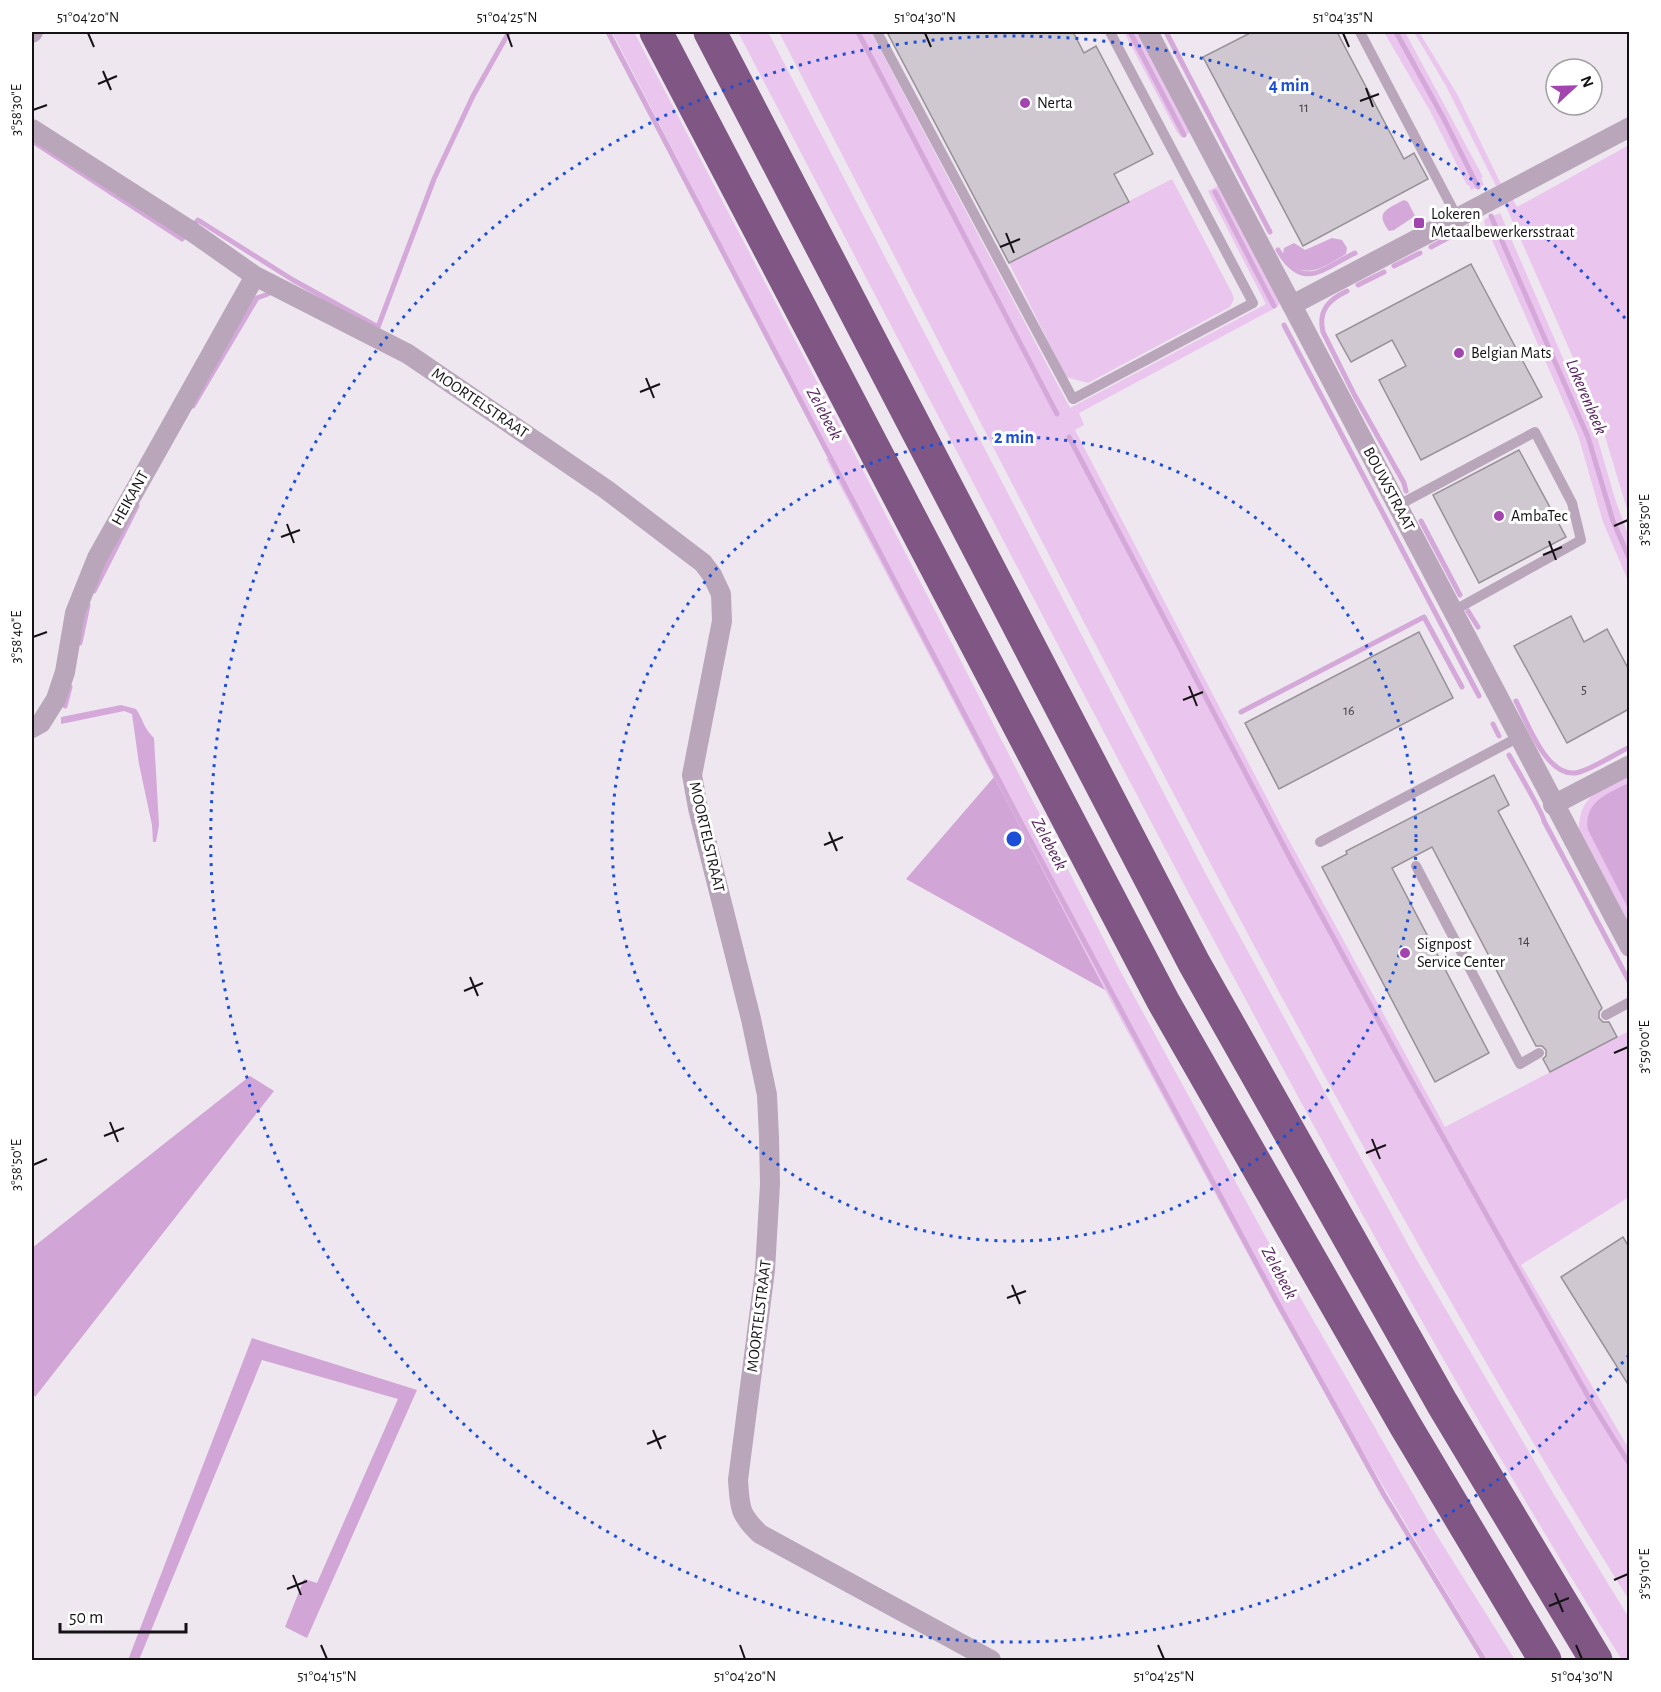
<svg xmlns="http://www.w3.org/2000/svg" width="1661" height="1692" font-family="'Alegreya Sans',sans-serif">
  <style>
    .green { fill: #eac5ed }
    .forest { fill: #d1a5d5 }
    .water { fill: #d4a8d8 }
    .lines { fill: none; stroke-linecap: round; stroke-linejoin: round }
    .stream { stroke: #d4a8d8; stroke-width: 5 }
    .building { fill: #cfc8d0; stroke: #979097; stroke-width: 1.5 }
    .service { stroke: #b9a6bb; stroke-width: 10 }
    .minor { stroke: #b9a6bb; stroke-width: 20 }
    .motorway { stroke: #805784; stroke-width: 33 }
    .ticks { fill: none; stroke: #151215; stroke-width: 2 }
    .ring { fill: none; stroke: #1d4ed8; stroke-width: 3; stroke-dasharray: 3 6 }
    .poi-dot { fill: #a345ae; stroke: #fff; stroke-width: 2 }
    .labels { text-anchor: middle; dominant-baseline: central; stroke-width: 6; stroke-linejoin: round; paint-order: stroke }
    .number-label { font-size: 14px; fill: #444044 }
    .poi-label { font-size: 16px; fill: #151215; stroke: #fff; text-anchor: start }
    .street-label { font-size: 16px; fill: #151215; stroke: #fff }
    .water-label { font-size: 18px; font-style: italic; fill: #59245f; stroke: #fff }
    .centre { fill: #1d4ed8; stroke: #fff; stroke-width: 3 }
    .ring-label { font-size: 18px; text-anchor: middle; font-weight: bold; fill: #1d4ed8; stroke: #fff; stroke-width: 6; stroke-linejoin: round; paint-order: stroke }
    .neatline { fill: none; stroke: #151215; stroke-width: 2 }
    .ticks-label { font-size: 15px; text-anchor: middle; fill: #151215 }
  </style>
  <rect width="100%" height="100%" fill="#eee7ef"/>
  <g class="green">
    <polygon points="612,32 634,32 851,447 1117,965 1269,1243 1436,1534 1515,1660 1487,1660 1277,1308 1105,990 826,459 831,457"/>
    <path d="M738 32H768L1209 880 1411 1250 1553 1493 1629 1618V1660H1622C1466 1410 1326 1150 1187 890 1036 604 887 318 738 32Z"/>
    <path d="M779 32H871L1070 408 1266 304 1208 191 1218 186 1278 298 1280 303 1277 307 1079 413 1084 425 1075 430 1285 833 1445 1127 1629 1031V1197L1521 1265 1629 1449V1600C1428 1278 1250 942 1075 605 976 414 877 223 779 32Z"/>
    <polygon points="1124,32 1137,32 1191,132 1181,137 1177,132"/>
    <polygon points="1384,32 1405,32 1483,177 1481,178 1484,185 1471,190 1469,185 1467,185 1430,111"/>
    <polygon points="1414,32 1419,32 1457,94 1501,184 1496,186 1446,86"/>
    <polygon points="1629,145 1629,516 1599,416 1504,202 1512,198 1517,207"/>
    <polygon points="1172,179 1232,293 1234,299 1230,307 1088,383 1066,377 1009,263"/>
    <polygon points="1500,213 1597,437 1615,499 1629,537 1629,583 1603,522 1578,435 1484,222 1485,219"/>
    <path d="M1629 774V930L1579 829C1579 795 1603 788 1629 774Z"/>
  </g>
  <g class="forest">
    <polygon points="994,777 1105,990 906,879"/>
    <polygon points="250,1076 274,1091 35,1397 32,1389 32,1248"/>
    <polygon points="252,1338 417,1390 307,1638 285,1627 304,1579 317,1583 398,1399 262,1360 139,1660 128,1660"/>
  </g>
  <g class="water">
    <path d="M1404 200 1408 202 1415 216 1394 230 1389 231C1374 211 1388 209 1404 200Z"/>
    <path d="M1332 238 1342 240 1347 248 1346 254C1324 267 1302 284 1283 254L1284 248 1294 243 1305 250Z"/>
    <path d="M121 705 136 709C144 721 143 727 154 738L159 825 156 842H153L152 825 139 764 132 714 124 711 61 724V717Z"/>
    <path d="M1629 783V910L1588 830C1583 802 1608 793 1629 783Z"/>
  </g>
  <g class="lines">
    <g class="stream">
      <polyline points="608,32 1029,838 1276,1300 1384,1495 1484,1660"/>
      <polyline points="858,32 1057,414"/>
      <polyline points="1130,32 1184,135"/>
      <polyline points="1166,32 1270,232"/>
      <polyline points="1396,32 1444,119 1478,187"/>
      <polyline points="32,141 182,239 187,233"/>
      <polyline points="1215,192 1274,306"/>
      <polyline points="1491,216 1588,437 1613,521 1630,560"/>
      <polyline points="193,226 198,220 293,280 378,327 434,179 473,96 509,32"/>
      <polyline points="1469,227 1475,223"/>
      <polyline points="1431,247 1455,234"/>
      <path d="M1278 250C1303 292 1322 269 1355 253"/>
      <polyline points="1394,266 1420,253"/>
      <polyline points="1358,285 1384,272"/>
      <path d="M1347 291C1328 300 1318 311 1323 332L1354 394 1404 483 1406 491"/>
      <polyline points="1284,325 1479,696"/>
      <polyline points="193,406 257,298 268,294"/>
      <polyline points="1069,437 1289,856 1406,1071 1594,1407 1630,1465"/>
      <polyline points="1421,521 1460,595"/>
      <polyline points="94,591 137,506"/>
      <polyline points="1468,611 1478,627"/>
      <polyline points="80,643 88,605"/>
      <path d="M1516 701C1527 722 1546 776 1575 773 1588 772 1616 753 1630 747"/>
      <polyline points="65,706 70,687"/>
      <polyline points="1241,712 1424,617 1462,687"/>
      <polyline points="1493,724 1499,736"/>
      <path d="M1509 755C1515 766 1544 815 1544 821L1630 983"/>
    </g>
  </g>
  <g class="building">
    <polygon points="887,32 1073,32 1084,53 1096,46 1153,154 1114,174 1129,202 1009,263"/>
    <polygon points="1252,32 1337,32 1404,159 1414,153 1428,179 1303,246 1203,57"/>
    <polygon points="1471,264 1542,397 1421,460 1379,380 1406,366 1392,340 1351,362 1336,335"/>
    <polygon points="1519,450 1566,537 1479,583 1433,495"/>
    <polygon points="1571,616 1584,642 1607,629 1629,670 1629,709 1567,743 1514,646"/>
    <polygon points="1419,632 1453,698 1279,789 1245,723"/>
    <polygon points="1494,775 1509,805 1498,811 1602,1008 1599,1012 1599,1018 1603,1022 1609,1022 1617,1037 1550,1072 1543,1059 1546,1056 1546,1050 1542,1046 1536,1046 1432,847 1392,868 1489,1053 1435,1082 1322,867 1347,854 1346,851"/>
    <polygon points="1623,1237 1629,1247 1629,1386 1561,1277"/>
  </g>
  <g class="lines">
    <g class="service">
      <polyline points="877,32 1073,399 1253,303 1110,32"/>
      <polyline points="1360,32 1457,217"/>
      <polyline points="1397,506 1535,432 1572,503 1581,540 1453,611"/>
      <polyline points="1320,842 1519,737"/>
      <polyline points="1416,866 1520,1064 1539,1053"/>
      <polyline points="1606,1015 1630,1002"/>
    </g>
    <g class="minor">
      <polyline points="1148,32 1630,947"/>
      <polyline points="32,33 33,32"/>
      <path d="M32 129 191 231 255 276 408 354 607 490 703 563 712 575 721 594 722 621 692 775 698 808 751 1019 767 1095 769 1137 770 1184 765 1270 738 1480C740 1508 739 1514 760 1534L991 1660"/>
      <polyline points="1292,305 1630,127"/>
      <polyline points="32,728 41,723 56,699 65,672 75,613 97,558 255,276"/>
      <polyline points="1553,805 1630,765"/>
    </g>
    <g class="motorway">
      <polyline points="656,32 1163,1001 1405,1425 1545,1660"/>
      <polyline points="710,32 1194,963 1442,1403 1596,1660"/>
    </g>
  </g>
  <path class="ticks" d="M88 33 94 47M507 33 512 47M925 33 931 47M1343 33 1349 47M103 71 111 90M98 84 117 76M1366 88 1373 107M1360 101 1379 94M33 110 47 105M1006 233 1014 253M1000 247 1020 239M646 378 654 398M640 392 660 384M287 524 294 543M1614 526 1628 520M281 537 300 530M1549 541 1556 560M1543 555 1562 547M33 637 47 632M1189 686 1197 706M1183 700 1203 692M829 832 837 851M824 845 843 837M470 977 478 996M464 991 483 983M1614 1053 1628 1047M110 1122 118 1142M104 1136 124 1128M1372 1139 1380 1159M1366 1153 1386 1145M33 1165 47 1159M1012 1285 1020 1304M1007 1298 1026 1291M653 1430 661 1449M647 1444 666 1436M293 1575 301 1595M1614 1580 1628 1574M287 1589 307 1581M1555 1593 1563 1612M1549 1606 1569 1598M321 1645 327 1659M740 1645 745 1659M1158 1645 1164 1659M1576 1645 1582 1659"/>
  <g class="ring">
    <circle cx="1014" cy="839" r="402"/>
    <path d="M1629 1355A803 803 0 1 1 1629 323"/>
  </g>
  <g class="poi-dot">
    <circle cx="1025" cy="103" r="6"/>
    <rect x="1413" y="217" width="12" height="12" rx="3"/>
    <circle cx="1459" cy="353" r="6"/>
    <circle cx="1499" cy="516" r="6"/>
    <circle cx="1405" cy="953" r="6"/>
  </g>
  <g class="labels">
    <g class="number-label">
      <text x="1304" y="108">11</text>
      <text x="1584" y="690">5</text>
      <text x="1349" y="711">16</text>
      <text x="1524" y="941">14</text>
    </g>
    <g class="poi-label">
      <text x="1037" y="103">Nerta</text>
      <text x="1431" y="214">Lokeren<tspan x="1431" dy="18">Metaalbewerkersstraat</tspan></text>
      <text x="1471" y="353">Belgian Mats</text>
      <text x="1511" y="516">AmbaTec</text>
      <text x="1417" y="944">Signpost<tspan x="1417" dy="18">Service Center</tspan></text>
    </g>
    <g class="street-label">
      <text transform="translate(480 403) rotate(34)">MOORTELSTRAAT</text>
      <text transform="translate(1389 489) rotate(62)">BOUWSTRAAT</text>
      <text transform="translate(130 498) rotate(-61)">HEIKANT</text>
      <text transform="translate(707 837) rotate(77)">MOORTELSTRAAT</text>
      <text transform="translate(759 1316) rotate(-83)">MOORTELSTRAAT</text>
    </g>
    <g class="water-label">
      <text transform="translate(1586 397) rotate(67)">Lokerenbeek</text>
      <text transform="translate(824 414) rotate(62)">Zelebeek</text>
      <text transform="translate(1049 844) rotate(62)">Zelebeek</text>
      <text transform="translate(1279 1273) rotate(62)">Zelebeek</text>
    </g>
  </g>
  <circle cx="1014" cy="839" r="9" class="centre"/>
  <g class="ring-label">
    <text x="1289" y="91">4 min</text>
    <text x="1014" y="443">2 min</text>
  </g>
  <rect width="1661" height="1692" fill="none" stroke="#ffffff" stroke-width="66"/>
  <g transform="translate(1574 87) rotate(68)"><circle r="28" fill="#ffffff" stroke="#a1a0a1" stroke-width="1.5"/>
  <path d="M0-4.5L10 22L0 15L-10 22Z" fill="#a345ae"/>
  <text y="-9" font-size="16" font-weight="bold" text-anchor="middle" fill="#151215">N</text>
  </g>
  <path d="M60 1623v9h126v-9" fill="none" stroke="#151215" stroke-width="3"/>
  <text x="69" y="1623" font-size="18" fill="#151215" stroke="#ffffff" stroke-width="4.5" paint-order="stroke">50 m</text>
  <rect x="33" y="33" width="1595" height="1626" class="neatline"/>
  <g class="ticks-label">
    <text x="88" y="22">51°04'20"N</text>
    <text x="507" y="22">51°04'25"N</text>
    <text x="925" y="22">51°04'30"N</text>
    <text x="1343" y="22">51°04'35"N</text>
    <text transform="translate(16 110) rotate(-90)" y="5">3°58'30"E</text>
    <text transform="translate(1644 520) rotate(-90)" y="5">3°58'50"E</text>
    <text transform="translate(16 637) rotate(-90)" y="5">3°58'40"E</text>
    <text transform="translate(1644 1047) rotate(-90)" y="5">3°59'00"E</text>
    <text transform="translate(16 1165) rotate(-90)" y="5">3°58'50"E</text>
    <text transform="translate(1644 1574) rotate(-90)" y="5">3°59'10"E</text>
    <text x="327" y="1681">51°04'15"N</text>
    <text x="745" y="1681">51°04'20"N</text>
    <text x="1164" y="1681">51°04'25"N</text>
    <text x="1582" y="1681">51°04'30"N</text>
  </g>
</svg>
